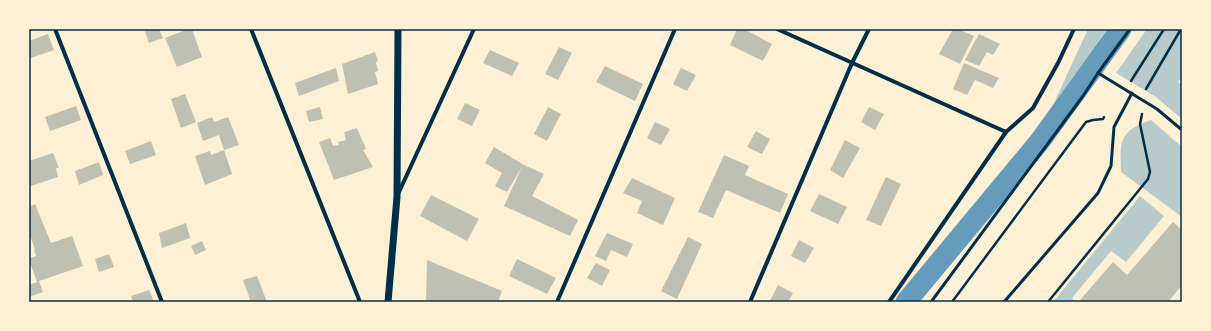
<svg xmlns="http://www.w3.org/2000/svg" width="1211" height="331" font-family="'DejaVu Sans',sans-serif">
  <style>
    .green { fill: #b9caca }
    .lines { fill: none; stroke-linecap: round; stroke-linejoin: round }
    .canal { stroke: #669bbc; stroke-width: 21 }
    .building { fill: #bec0b2 }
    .path { stroke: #003049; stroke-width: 2.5 }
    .service { stroke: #003049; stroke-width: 3 }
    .minor { stroke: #003049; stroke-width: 4 }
    .tertiary { stroke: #003049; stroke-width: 7 }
    .neatline { fill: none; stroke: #003049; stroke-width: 1.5 }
  </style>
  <rect width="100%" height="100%" fill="#fdf0d5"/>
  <g class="green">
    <polygon points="1088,29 1113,29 1043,127"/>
    <polygon points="1147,29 1182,29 1182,77 1178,82 1182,85 1182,119 1156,97 1116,73"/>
    <path d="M1151 120 1182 147V217L1121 172C1120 141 1119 131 1151 120Z"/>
    <polygon points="1140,196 1164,216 1126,262 1111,251 1072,298 1076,302 1053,302"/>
  </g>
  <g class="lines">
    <polyline class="canal" points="906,302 1040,141 1121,29"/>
  </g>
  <g class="building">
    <polygon points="144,29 159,29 163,38 149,43"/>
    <polygon points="189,29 192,29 202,57 177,67 165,38"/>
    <polygon points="737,29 744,29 772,44 763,61 730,45"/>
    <polygon points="953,29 958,29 974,36 960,64 939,54"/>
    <polygon points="48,34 54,50 31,58 29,53 29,41"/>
    <polygon points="979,34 1000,44 993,55 987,52 979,66 965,60"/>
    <polygon points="559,47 572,53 558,80 545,74"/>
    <polygon points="490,50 519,63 512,76 483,63"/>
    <polygon points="375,52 378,61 376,62 378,71 375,72 378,84 348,94 342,64"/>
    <polygon points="964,63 999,78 993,88 975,80 967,95 953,89"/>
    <polygon points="605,66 643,84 635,101 596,82"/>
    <polygon points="336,68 339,81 299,96 295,83"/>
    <polygon points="681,68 696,75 687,91 673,84"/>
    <polygon points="185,94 196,122 181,128 171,99"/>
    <polygon points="465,103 480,110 472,126 457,119"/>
    <polygon points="76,106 81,120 50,131 45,117"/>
    <polygon points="320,107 323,119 309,122 306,111"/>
    <polygon points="548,107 561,114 547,141 534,134"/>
    <polygon points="869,107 884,114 875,130 861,122"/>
    <polygon points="212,117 214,122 228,117 239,145 224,150 219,135 203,141 197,123"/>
    <polygon points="655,122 670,129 661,145 647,138"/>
    <polygon points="357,128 366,149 363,150 373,167 334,180 319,142 330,138 333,146 339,145 338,142 346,140 344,132"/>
    <polygon points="756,131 770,139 762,154 747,147"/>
    <polygon points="845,140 860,148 843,178 830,170"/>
    <polygon points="151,141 156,155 130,164 125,151"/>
    <polygon points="494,147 524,165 544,174 532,196 578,220 570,236 504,206 522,167 507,192 495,186 502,173 485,163"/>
    <polygon points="224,150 232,174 205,185 195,156 210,151 211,155"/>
    <polygon points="53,153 59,168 56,168 58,177 31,186 29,179 29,161"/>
    <polygon points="724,155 749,166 745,175 788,194 780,213 726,190 713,218 698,212"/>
    <polygon points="99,162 103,175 79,185 75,171"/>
    <polygon points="886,177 901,184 881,226 866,220"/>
    <polygon points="632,178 675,198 663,225 637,213 642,201 623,193"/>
    <polygon points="819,194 847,207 838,224 810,211"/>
    <polygon points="431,195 479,219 467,241 420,216"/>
    <polygon points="35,204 51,243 72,236 83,266 39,281 43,292 29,297 29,285 37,282 29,260 29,258 36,256 34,250 35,249 29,233 29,207"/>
    <polygon points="1173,222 1182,230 1182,285 1168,302 1082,302 1080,300 1113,262 1127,275"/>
    <polygon points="186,223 190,238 162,248 159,233"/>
    <polygon points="607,233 633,244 627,257 611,250 606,261 595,256"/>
    <polygon points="688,237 702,244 677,299 661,291"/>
    <polygon points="799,240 814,248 805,263 791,256"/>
    <polygon points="202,241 206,250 195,255 191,246"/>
    <polygon points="109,254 114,267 99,272 95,259"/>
    <polygon points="517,259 556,278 547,294 509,276"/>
    <polygon points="427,260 502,291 498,302 426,302"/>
    <polygon points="596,263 610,270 602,286 587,278"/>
    <polygon points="257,276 267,302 251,302 243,280"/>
    <polygon points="778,285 793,293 788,302 770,301"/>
    <polygon points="149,290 154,302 133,302 131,296"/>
  </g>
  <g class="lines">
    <g class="path">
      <polyline points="1131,81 1164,29"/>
      <polyline points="1146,89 1181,29"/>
      <polyline points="952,302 1086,122 1093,120 1103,119 1104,117"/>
      <polyline points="1048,302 1148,179 1150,172 1140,124 1142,114"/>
    </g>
    <g class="service">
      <polyline points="1098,73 1157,109 1182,130"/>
      <polyline points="931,302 1083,96 1098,73 1130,29"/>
      <polyline points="1004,302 1098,193 1111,166 1114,127 1132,93"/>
    </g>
    <g class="minor">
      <polyline points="55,29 162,302"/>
      <polyline points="251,29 360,302"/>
      <polyline points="777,29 1006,132"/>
      <polyline points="399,192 474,29"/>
      <polyline points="557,302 675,29"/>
      <polyline points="750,302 852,63 869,29"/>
      <polyline points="889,302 1006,132 1033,108 1058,63 1074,29"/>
    </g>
    <polyline class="tertiary" points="388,302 397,197 398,29"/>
  </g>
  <rect width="1211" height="331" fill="none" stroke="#fdf0d5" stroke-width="60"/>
  <rect x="30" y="30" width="1151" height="271" class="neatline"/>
</svg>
